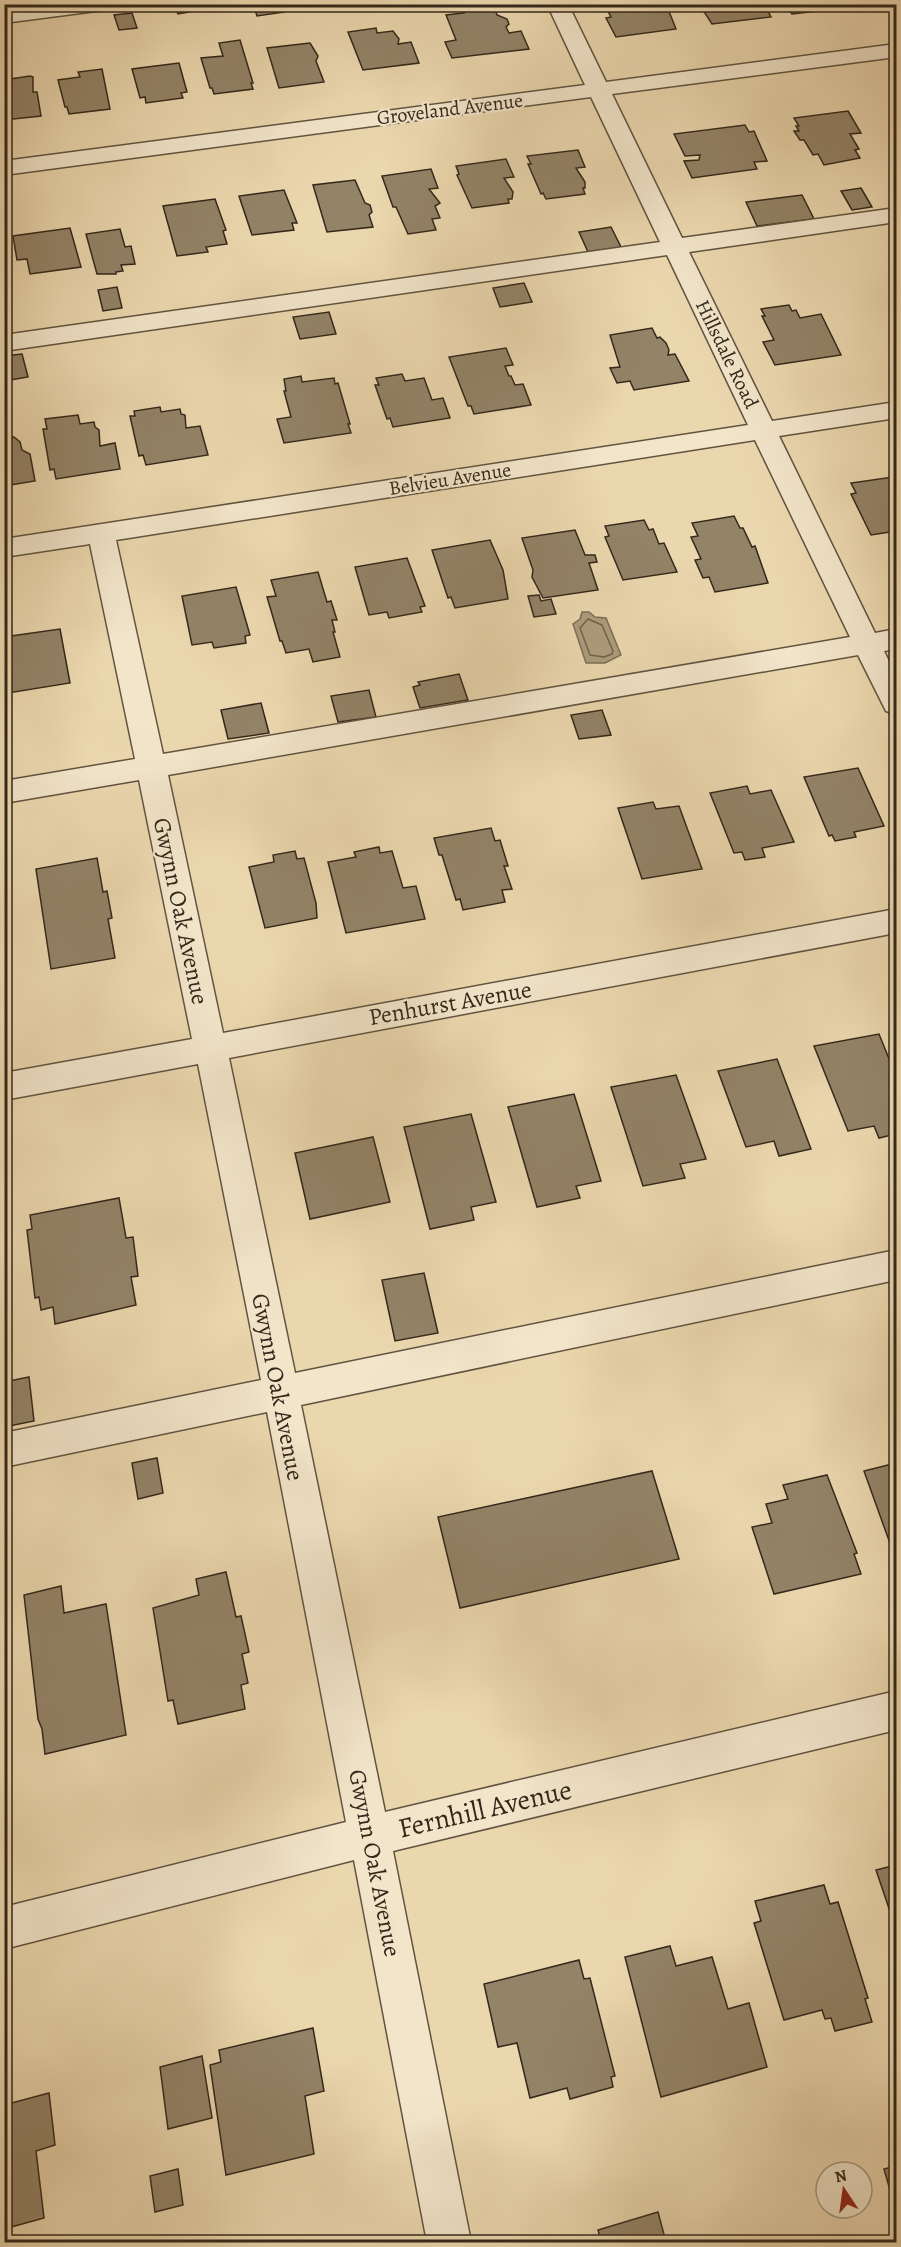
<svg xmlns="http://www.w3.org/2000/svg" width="901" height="2247" font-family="Alegreya,serif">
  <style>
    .water { fill: #ac9c7c; stroke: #7c6e55; stroke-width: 1.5 }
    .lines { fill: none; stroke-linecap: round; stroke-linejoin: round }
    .shore { stroke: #70624c; stroke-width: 1.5 }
    .building { fill: #938367; stroke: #33281b; stroke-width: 1.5 }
    .minor-casing { stroke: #615440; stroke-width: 3 }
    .minor { fill: #f2e5ca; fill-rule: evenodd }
    .labels { text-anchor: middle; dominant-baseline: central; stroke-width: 4.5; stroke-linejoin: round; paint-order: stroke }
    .far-street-label { font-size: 20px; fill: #33281b; stroke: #f2e5ca }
    .street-label { font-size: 24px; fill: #33281b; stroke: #f2e5ca }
    .near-street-label { font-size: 28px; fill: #33281b; stroke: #f2e5ca }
  </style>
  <rect width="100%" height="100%" fill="#ebd7ae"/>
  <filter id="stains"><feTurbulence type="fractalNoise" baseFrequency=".00333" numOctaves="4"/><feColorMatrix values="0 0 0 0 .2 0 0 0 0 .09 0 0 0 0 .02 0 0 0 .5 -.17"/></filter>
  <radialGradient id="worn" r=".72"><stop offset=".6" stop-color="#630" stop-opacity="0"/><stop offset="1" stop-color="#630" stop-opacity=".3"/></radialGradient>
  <polygon class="water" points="582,612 589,612 595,617 606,618 621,655 605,663 586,663 573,624 580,619"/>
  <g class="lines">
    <polygon class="shore" points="588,619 602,625 613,651 612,654 604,657 590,655 580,628"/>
  </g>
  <g class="building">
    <polygon points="192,4 195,11 178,14 174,6"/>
    <polygon points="253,4 283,4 285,12 257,16"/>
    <polygon points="315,4 348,4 348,6 317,10"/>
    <polygon points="666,4 676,29 616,37 606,18 611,17 605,6"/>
    <polygon points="699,4 764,4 771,17 712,24"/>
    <polygon points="784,4 851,4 852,7 792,14"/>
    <polygon points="494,6 497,15 507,19 509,24 506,27 509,33 521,31 529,49 452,58 445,42 456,40 446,15 464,13 462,10"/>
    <polygon points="132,13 137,28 119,30 114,15"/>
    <polygon points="376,28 377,33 393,31 399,39 398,44 411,42 419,63 363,70 348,32"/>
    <polygon points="240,40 253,83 251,83 253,89 214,94 212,88 210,88 201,58 223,56 219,43"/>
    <polygon points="310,43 318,56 316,61 324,82 279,88 267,48"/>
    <polygon points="179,63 187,92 181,93 183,98 146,103 145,97 140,98 132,69"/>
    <polygon points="102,69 110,109 69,114 67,107 65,107 58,80 80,77 78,72"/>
    <polygon points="30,76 33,77 33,92 37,92 41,116 4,120 4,80"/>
    <polygon points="848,111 861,133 850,134 859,149 855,150 860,158 824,165 818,154 813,155 804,140 800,140 794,131 799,131 796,126 799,126 794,118"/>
    <polygon points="745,125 749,132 754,131 767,161 754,162 757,169 692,178 684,161 699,160 700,155 685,156 674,134"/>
    <polygon points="578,150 585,167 576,168 585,182 585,188 583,188 585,194 546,199 543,193 541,194 528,164 531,164 527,156"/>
    <polygon points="506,159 514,177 504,178 513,192 512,199 508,199 509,203 472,208 457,175 459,174 456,166"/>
    <polygon points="431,169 438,188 429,189 440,203 435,206 440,218 432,219 436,230 408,234 396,207 393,207 382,176"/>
    <polygon points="355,180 365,203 370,205 372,212 369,215 373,227 327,232 313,185"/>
    <polygon points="861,188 872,207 852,210 841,191"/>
    <polygon points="284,190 297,223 292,223 294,230 252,235 239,196"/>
    <polygon points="802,195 814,219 757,226 746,202"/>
    <polygon points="215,199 226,230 223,231 227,244 206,247 208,252 177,256 163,206"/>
    <polygon points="611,227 621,247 588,252 579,232"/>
    <polygon points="70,228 81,267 30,274 27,259 17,260 13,236"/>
    <polygon points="120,229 125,247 131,246 135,264 121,265 123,271 116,272 116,274 97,274 86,234"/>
    <polygon points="524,283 532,302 500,307 493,288"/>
    <polygon points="117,287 122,308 103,311 98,290"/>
    <polygon points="789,305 792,311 796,310 800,318 821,314 841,355 775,365 763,342 774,340 762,316 765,316 761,309"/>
    <polygon points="329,312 336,334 300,339 293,317"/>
    <polygon points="652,328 657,338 660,337 666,343 669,350 668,355 675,354 689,381 634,390 630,381 617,383 610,368 620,367 610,335"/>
    <polygon points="506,348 513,365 505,366 509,376 511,376 515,385 523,384 531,405 474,414 471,406 468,406 449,357"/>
    <polygon points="22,354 28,377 4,381 4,356"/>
    <polygon points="402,374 405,381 424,378 432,400 443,398 450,418 393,427 390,418 387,419 375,385 379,385 376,378"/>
    <polygon points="301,376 302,382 334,378 335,384 338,383 350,424 348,424 351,433 284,443 277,419 291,417 284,391 286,391 284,379"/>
    <polygon points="160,407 161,412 180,409 181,414 185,415 186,428 200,426 208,455 146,465 143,455 139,456 130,416 135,416 134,411"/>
    <polygon points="78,415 80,424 94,422 95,427 99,430 100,446 115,443 120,469 56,479 54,469 50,470 43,429 47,429 45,419"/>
    <polygon points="14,437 20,442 22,450 30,454 35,481 4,486 4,438"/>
    <polygon points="893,477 896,484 896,531 871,535 851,494 856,493 851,483"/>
    <polygon points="734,516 740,528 743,528 752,547 755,546 768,583 715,592 709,577 703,578 695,560 701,559 691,537 698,536 692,523"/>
    <polygon points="644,520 649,530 653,529 659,544 664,543 677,572 623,580 605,537 609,536 605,526"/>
    <polygon points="575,530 585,555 595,555 597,562 589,563 598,590 543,598 532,577 533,570 522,538"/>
    <polygon points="490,540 503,570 508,599 455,608 451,597 448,598 432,550"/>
    <polygon points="407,558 425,606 420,607 422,612 389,618 387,612 369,615 355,567"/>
    <polygon points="318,572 327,602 331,601 337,620 332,620 335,632 333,632 340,657 313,662 309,649 286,653 282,641 280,641 267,597 276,596 271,580"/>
    <polygon points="236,587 250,635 245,636 246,643 214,648 212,642 192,645 182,596"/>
    <polygon points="539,595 541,601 551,599 556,614 534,617 528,596"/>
    <polygon points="60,629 70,683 8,693 4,669 4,637"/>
    <polygon points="459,674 468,700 420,708 413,687 420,685 418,682"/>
    <polygon points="369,690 376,717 338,722 331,696"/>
    <polygon points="261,703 269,733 228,739 221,710"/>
    <polygon points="602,710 611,735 579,739 571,715"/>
    <polygon points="858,768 884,826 854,832 856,837 835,841 832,835 829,836 804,777"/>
    <polygon points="747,786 750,794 771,790 794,842 762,848 765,857 745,860 742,852 734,853 710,793"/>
    <polygon points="653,802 656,809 679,806 702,869 642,879 618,808"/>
    <polygon points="491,828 495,841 500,840 508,866 504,866 512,889 502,890 505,902 463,910 460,899 456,900 442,855 439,855 434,838"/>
    <polygon points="379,847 380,853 392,851 403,888 416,886 425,919 346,933 328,862 356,857 354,852"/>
    <polygon points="295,851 297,859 304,858 316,903 317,918 265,928 249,867 274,862 273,855"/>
    <polygon points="97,858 103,892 107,891 112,918 108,919 115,958 51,969 36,869"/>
    <polygon points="879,1034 896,1076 896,1134 879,1138 874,1126 848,1131 814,1046"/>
    <polygon points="777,1059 811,1149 779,1156 774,1141 746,1147 718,1071"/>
    <polygon points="676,1075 706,1159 680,1164 685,1178 643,1186 611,1087"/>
    <polygon points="574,1094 601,1181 576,1186 580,1198 537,1207 508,1107"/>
    <polygon points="471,1114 496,1202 471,1207 474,1220 430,1229 404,1127"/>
    <polygon points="373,1137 390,1202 310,1219 295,1153"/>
    <polygon points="119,1198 126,1238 133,1237 138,1276 131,1277 136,1305 55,1324 53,1307 41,1310 39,1297 35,1298 27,1230 32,1229 30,1215"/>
    <polygon points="424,1273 438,1333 395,1341 382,1280"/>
    <polygon points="29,1377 34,1421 4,1427 4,1382"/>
    <polygon points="157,1458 163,1493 138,1499 132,1463"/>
    <polygon points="896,1463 896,1560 864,1471"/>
    <polygon points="652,1471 679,1559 460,1608 438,1517"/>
    <polygon points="827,1475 857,1553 854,1554 861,1574 774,1594 752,1527 772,1523 766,1504 788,1499 783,1485"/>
    <polygon points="226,1572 236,1617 241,1616 249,1652 242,1654 248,1683 241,1685 245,1709 178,1724 173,1700 168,1701 153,1608 199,1595 196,1579"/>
    <polygon points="61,1586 64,1613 106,1604 126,1735 45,1754 42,1729 38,1719 24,1595"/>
    <polygon points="896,1865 896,1929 876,1870"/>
    <polygon points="824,1885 830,1904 838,1902 868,1998 865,1999 872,2022 835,2031 831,2018 825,2019 822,2010 784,2020 754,1923 761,1921 755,1901"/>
    <polygon points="670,1946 676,1966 712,1957 728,2009 749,2003 767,2067 661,2097 625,1957"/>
    <polygon points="579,1960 584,1979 590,1978 615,2076 611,2077 613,2087 570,2099 567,2088 530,2098 517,2043 498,2047 484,1984"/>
    <polygon points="313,2028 324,2091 305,2096 314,2154 226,2175 210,2065 221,2062 219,2050"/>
    <polygon points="202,2056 212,2118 168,2129 160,2067"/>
    <polygon points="49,2093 55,2145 36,2151 44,2218 4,2229 4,2105"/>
    <polygon points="896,2166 896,2211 884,2169"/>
    <polygon points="178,2169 183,2205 155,2212 150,2176"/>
    <polygon points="658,2212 666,2242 601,2242 598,2230"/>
  </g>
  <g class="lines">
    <g class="minor-casing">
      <g id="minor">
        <polygon points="51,4 114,4 111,8 104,10 4,23 4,11"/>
        <path d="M547 4H568L606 82 896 44V57L612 94 682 238 896 208V222L689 252 772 421 896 402V418L779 436 875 633 896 629V649L884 651 896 676V714L886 711 858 655 168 775 223 1033 896 909V933L229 1058 295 1373 896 1250V1280L301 1405 385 1812 896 1691V1730L393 1851 471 2242H427L354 1860 4 1949V1907L346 1822 267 1412 4 1467V1433L261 1380 198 1064 4 1100V1073L192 1039 139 780 4 803V781L135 759 90 544 4 557V539L748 425 667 255 4 351V335L660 242 591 97 4 175V161L585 85ZM755 440 850 637 163 754 116 540Z"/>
      </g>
    </g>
    <use href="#minor" class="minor"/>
  </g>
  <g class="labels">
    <g class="far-street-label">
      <text transform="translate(450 109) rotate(-7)">Groveland Avenue</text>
      <text transform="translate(727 354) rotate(64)">Hillsdale Road</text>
      <text transform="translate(450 479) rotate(-9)">Belvieu Avenue</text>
    </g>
    <g class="street-label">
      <text transform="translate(181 911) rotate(78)">Gwynn Oak Avenue</text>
      <text transform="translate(450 1003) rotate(-10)">Penhurst Avenue</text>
      <text transform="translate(278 1387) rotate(79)">Gwynn Oak Avenue</text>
      <text transform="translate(375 1863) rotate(79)">Gwynn Oak Avenue</text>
    </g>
    <g class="near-street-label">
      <text transform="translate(485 1809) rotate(-13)">Fernhill Avenue</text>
    </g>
  </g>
  <rect width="901" height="2247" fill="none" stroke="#ebd7ae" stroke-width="24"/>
  <rect x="6" y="6" width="889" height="2235" fill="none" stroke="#33281b" stroke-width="3"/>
  <rect x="12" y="12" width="877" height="2223" fill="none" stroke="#33281b" stroke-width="1.5"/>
  <g transform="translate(844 2190) rotate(347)"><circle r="28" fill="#f2e5ca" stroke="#a69984" stroke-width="1.5"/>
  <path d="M0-4.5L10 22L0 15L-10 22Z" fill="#8f2418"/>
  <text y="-9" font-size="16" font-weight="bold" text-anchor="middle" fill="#33281b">N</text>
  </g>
  <rect width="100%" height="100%" filter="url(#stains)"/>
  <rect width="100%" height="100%" fill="url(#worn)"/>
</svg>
